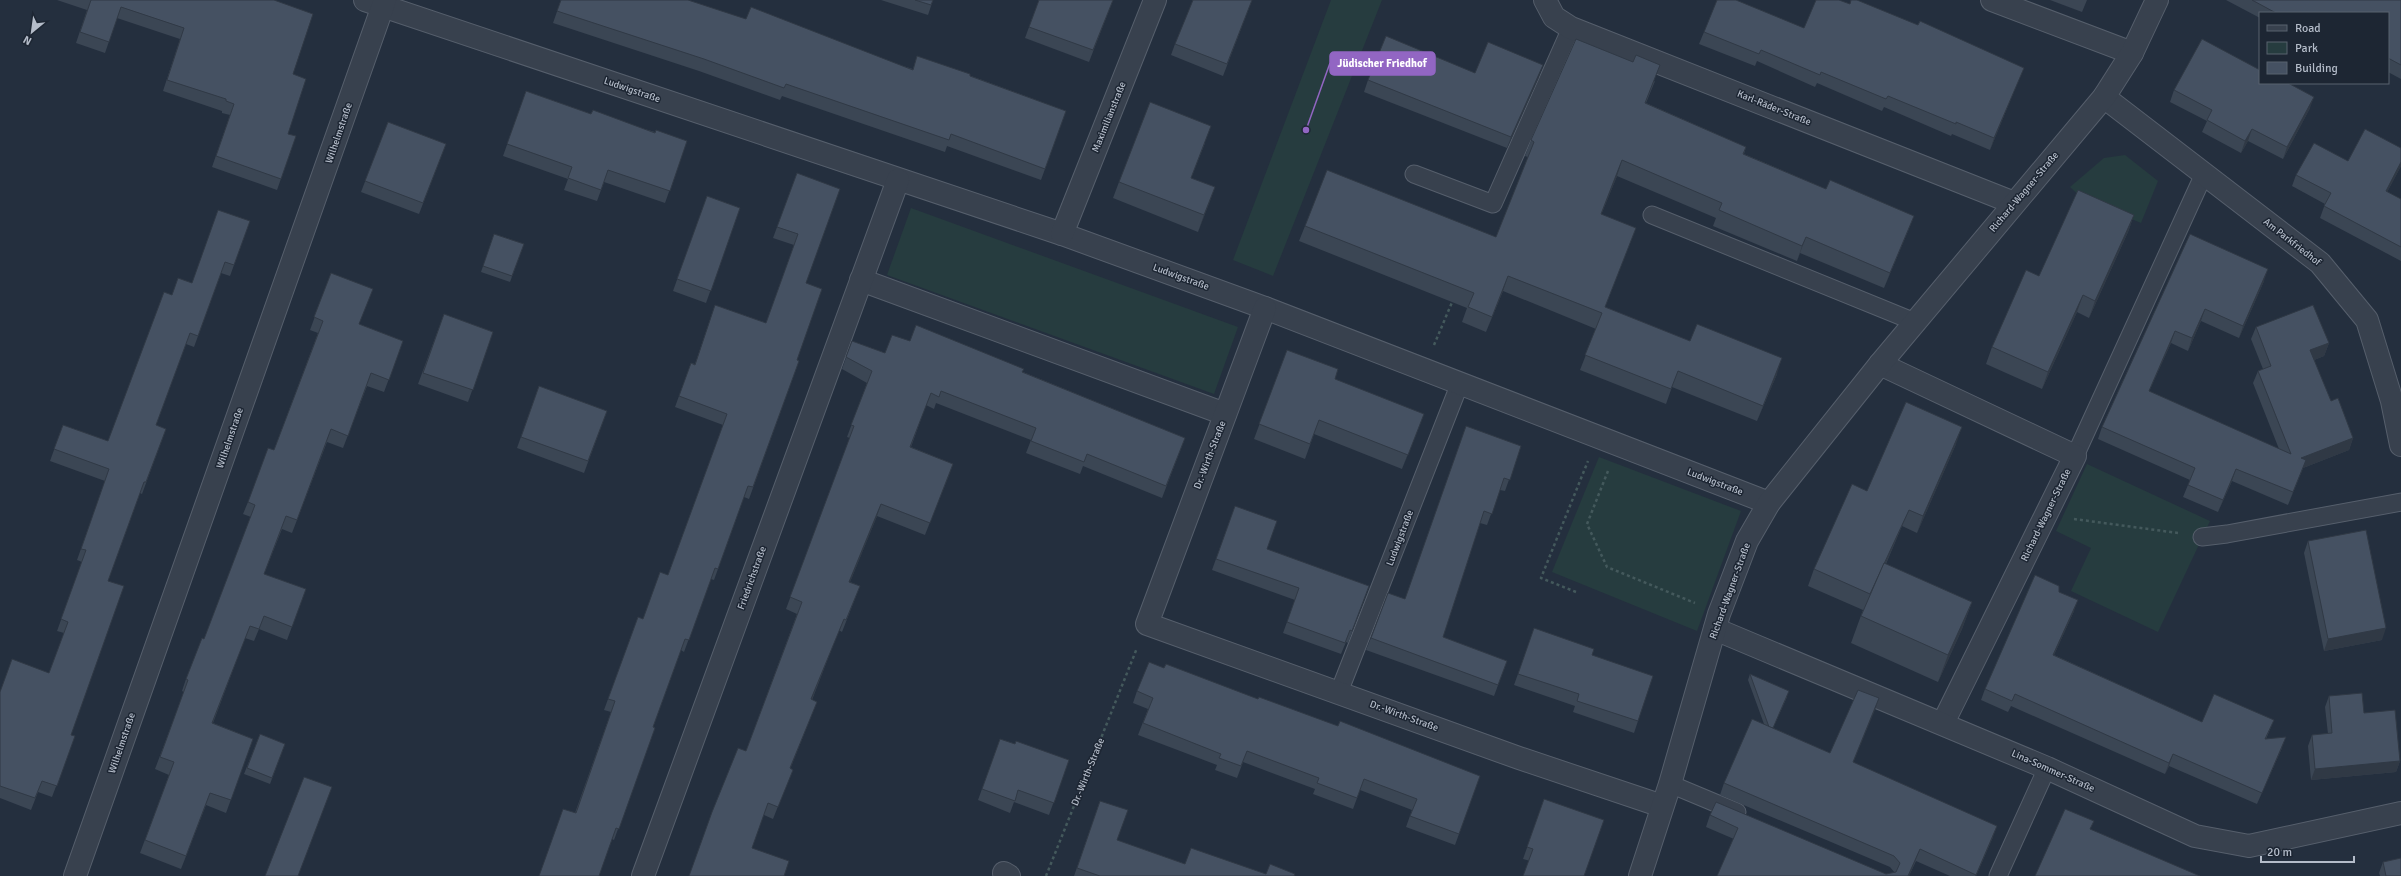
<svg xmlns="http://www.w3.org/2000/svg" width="2401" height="876" font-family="Signika,sans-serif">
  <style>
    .green { fill: #263c3f }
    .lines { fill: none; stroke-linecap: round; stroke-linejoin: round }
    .service-casing { stroke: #565f6c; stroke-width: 19 }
    .minor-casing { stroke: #565f6c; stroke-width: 24 }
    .path { stroke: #44595c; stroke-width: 2.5; stroke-dasharray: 3 3; stroke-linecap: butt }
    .service { stroke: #38414e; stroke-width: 17 }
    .minor { stroke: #38414e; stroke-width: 22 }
    .wall { fill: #3b4654 }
    .shaded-wall { fill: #303945 }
    .building { fill: #455162; stroke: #303945 }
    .labels { text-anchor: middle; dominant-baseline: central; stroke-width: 3; stroke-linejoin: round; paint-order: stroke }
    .street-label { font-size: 10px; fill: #b4bcc9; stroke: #1d2633 }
    .leader { fill: none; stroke: #9266c3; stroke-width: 1.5 }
    .callout-dot { fill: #9266c3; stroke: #1d2633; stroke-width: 1.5 }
    .callout { fill: #9266c3; stroke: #9266c3; stroke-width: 1.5 }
    .callout-label { font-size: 11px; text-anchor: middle; font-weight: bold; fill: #fff }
  </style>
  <rect width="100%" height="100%" fill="#242f3e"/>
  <g class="green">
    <polygon points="1331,0 1382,0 1273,276 1233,260"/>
    <polygon points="2125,155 2158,181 2141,223 2082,198 2070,187 2104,158"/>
    <polygon points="911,208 1238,327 1214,394 887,275"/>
    <polygon points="1599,457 1741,511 1697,631 1552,572"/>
    <polygon points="2087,464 2210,521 2158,632 2071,591 2091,548 2056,531"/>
  </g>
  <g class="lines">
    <g class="service-casing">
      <g id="service">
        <polyline points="1414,174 1493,204 1571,28"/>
        <polyline points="1652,215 1915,322"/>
        <polyline points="2075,456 2204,174"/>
        <polyline points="2202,537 2227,534 2401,502"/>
        <polyline points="1339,692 1460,383"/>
        <polyline points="1670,784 1737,812"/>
        <polyline points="1998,876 2047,768"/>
      </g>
    </g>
    <g class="minor-casing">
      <g id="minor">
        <polyline points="365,0 1062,234 1265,308 1769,503"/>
        <polyline points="1545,0 1554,17 1571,28 2014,203"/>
        <polyline points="1992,0 2132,53"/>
        <polyline points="2104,97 2320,263 2367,320 2392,401 2401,445"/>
        <polyline points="1062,234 1155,0"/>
        <polyline points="861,280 1225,414"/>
        <polyline points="1265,308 1147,624 1519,758 1662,806"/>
        <polyline points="1880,364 2075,456 1943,723"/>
        <polyline points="1715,629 2047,768 2195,836 2249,846 2401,813"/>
        <polyline points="1004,873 1009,876"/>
        <polyline points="75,876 385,0"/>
        <polyline points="643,876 898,180"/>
        <polyline points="1640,876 1670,784 1719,614 1747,541 1769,503 1880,364 2104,97 2132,53 2157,0"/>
      </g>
    </g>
    <g class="path">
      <polyline points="1434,345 1453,300"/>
      <polyline points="1608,471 1587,524 1607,567 1695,603"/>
      <polyline points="2074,519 2178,533"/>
      <polyline points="1576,592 1541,578 1588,461"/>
      <polyline points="1046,876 1137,648"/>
    </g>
    <use href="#service" class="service"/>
    <use href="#minor" class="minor"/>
  </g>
  <g class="wall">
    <polygon points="57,0 274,0 293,74 288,134 296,136 277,190 212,167 230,115 222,113 222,111 163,91 180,39 117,18 105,53 76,43 87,10"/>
    <polygon points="561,0 746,19 913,69 917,56 1066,111 1041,180 947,146 945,152 782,96 780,100 699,71 553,23"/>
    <polygon points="881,0 933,0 928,15"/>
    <polygon points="1039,0 1113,0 1089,62 1025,38"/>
    <polygon points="1252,0 1223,76 1171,55 1175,44"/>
    <polygon points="2050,0 2087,0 2082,12"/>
    <polygon points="2226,0 2401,0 2401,79 2388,72 2388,13 2260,13 2260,18"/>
    <polygon points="1850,4 1918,25 2024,68 2019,79 1990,150 1952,134 1951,136 1884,107 1882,111 1817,83 1815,87 1757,61 1755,66 1699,44 1704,32 1804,28"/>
    <polygon points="1475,73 1539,77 1507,148 1364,92 1368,80"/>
    <polygon points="1655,81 1646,103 1746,147 1744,154 1826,189 1914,216 1908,231 1884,288 1800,253 1797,261 1713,226 1716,218 1617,176 1601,215 1636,228 1605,307 1690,341 1777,374 1757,421 1672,387 1666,404 1580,370 1596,329 1503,291 1486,332 1462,322 1467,308 1299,241 1305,226 1496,237 1528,157 1525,156 1531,140"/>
    <polygon points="2174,90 2310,108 2283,159 2248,141 2241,153 2202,132 2207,121 2170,102"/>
    <polygon points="526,91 591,114 687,141 665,203 604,182 597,201 564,190 568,179 503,156"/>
    <polygon points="388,122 446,144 419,214 361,192"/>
    <polygon points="1205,143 1191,178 1215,187 1198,232 1113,198 1119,182"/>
    <polygon points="2348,161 2401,166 2387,192 2401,199 2401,261 2320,218 2325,204 2292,186 2296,175"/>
    <polygon points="797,173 806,283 797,360 799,361 749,499 744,497 714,580 711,579 684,652 681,650 653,727 655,728 614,840 612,839 575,813 611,712 604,710 638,617 643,619 668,575 723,425 675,407 691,363 695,364 715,305 766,323 794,245 773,238"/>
    <polygon points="707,196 740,208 706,303 673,291"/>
    <polygon points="2134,215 2128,232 2089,318 2077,312 2042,389 1986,364 1992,347 2039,276"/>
    <polygon points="250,221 230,276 221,273 194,347 186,344 156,425 166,429 142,494 140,493 108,581 71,735 75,736 52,797 38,792 31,810 0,798 0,692 49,673 64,633 57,631 82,562 77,560 105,481 50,461 63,425 108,441 172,295 192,283"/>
    <polygon points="494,234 524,244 510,282 481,272"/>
    <polygon points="2190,234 2264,281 2239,338 2201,321 2188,351 2171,343 2149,391 2279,449 2253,383 2258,371 2263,369 2251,339 2256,327 2329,343 2324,356 2314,360 2331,401 2353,438 2349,450 2303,468 2288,505 2232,481 2218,512 2183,497 2190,480 2098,439 2102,427"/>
    <polygon points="331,273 359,324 403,341 384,392 367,386 343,448 327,442 292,533 282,529 264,574 306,589 287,640 259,629 254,641 245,638 213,723 253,739 226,813 206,805 181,869 140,853 169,775 155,769 184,692 182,691 186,679 204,639 251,517 243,514 248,502 274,450 318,333 310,330"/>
    <polygon points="444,314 493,332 468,402 418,384"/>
    <polygon points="852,341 885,353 910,341 1023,372 1185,438 1162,498 1083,466 1080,474 1026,453 1031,440 936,403 934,409 926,405 911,447 953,464 925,535 877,516 850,582 860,586 842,632 839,630 812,700 817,702 790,769 788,781 773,819 764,815 689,876 746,751 797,614 786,609 850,438 847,437 867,383 842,369"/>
    <polygon points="1287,350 1418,429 1402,469 1314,434 1305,459 1254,439"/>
    <polygon points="539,386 607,411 584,473 517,448"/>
    <polygon points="1956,444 1917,533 1902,526 1886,564 1972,602 1962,629 1938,682 1851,643 1863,610 1808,586 1814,569 1867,491"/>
    <polygon points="1521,446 1505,491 1500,490 1487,525 1480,523 1443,637 1507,661 1494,696 1366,650 1371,638 1405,599"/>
    <polygon points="1235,506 1267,550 1369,586 1348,643 1346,642 1341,654 1283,633 1295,600 1212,570"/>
    <polygon points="2308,541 2382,640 2324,651 2304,553"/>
    <polygon points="2059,592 2074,611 2054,655 2202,722 2274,720 2266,739 2282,748 2257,804 2169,766 2165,774 2011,706 2008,712 1981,700 1985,689"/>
    <polygon points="1530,640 1638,721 1634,733 1573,712 1575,706 1514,685"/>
    <polygon points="1164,668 1338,726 1480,776 1455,845 1406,827 1412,810 1360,790 1353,809 1313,794 1315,789 1243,762 1237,778 1215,770 1217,765 1138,735 1148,709 1133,703 1137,691"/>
    <polygon points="1750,674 1787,697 1773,728 1830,753 1879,698 1853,762 1993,837 1976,876 1950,876 1916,861 1909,876 1717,876 1734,839 1706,827 1710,815 1886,874 1895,873 1890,867 1720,795 1724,783 1764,724 1748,680"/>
    <polygon points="2329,696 2400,761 2396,772 2311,780 2308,746 2312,735 2328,734 2325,707"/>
    <polygon points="260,734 285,744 270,784 244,774"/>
    <polygon points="1000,739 1015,744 1069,760 1049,815 1014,802 1010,813 978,800"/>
    <polygon points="1544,799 1584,876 1523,859"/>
    <polygon points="1100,801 1117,840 1185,864 1266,874 1294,876 1074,876"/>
    <polygon points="2383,862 2401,876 2380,876 2379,873"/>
  </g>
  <g class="shaded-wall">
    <polygon points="1543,65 1539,77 1507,148 1511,137"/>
    <polygon points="2024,68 2019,79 1990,150 1994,138"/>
    <polygon points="2314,97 2310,108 2283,159 2287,147"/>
    <polygon points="2252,129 2248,141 2241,153 2245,141"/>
    <polygon points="1622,160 1617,176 1595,230 1601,214"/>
    <polygon points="2401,162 2401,166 2382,202 2386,191"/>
    <polygon points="1215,187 1209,204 1198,232 1204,215"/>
    <polygon points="2134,215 2128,232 2089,318 2095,301"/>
    <polygon points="1914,216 1908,231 1884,288 1890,273"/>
    <polygon points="1806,237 1797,261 1802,246"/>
    <polygon points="2268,269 2264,281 2239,338 2243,326"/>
    <polygon points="1508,276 1503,291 1486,332 1492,317"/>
    <polygon points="2083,295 2077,312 2042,389 2048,372"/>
    <polygon points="2205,309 2201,321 2188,351 2192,338"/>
    <polygon points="2175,331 2171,343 2144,403 2149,391"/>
    <polygon points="2329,343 2324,356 2306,363 2310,350"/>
    <polygon points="1782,358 1777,374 1757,421 1763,406"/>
    <polygon points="1424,414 1402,469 1408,455"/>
    <polygon points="1962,427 1956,444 1917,533 1923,516"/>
    <polygon points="2353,438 2349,450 2303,468 2288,505 2293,492 2301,458"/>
    <polygon points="953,464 949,476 925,535 930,523"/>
    <polygon points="2236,469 2232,481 2218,512 2223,500"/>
    <polygon points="881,504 877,516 845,594 849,582"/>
    <polygon points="1909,510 1902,526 1865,611 1871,594"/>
    <polygon points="2078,600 2074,611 2049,666 2053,655"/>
    <polygon points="1972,602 1962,629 1938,682 1948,655"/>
    <polygon points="844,619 839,630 807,711 811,699"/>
    <polygon points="2386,628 2382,640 2324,651 2328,639"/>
    <polygon points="1879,698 1875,710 1849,773 1853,762"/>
    <polygon points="817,702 812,714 786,780 790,768"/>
    <polygon points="2286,737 2282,748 2257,804 2262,793"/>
    <polygon points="2173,754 2169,766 2165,774 2169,763"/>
    <polygon points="2400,761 2396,772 2311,780 2315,769"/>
    <polygon points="1997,826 1993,837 1976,876 1975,876"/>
    <polygon points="1920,849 1909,876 1908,876"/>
  </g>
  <g class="building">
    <polygon points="91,0 274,0 313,14 293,74 306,79 288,134 296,136 281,179 216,156 234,104 226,101 226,99 167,80 184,28 121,7 109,42 80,32"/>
    <polygon points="561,0 688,0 746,19 751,7 913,70 917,56 970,74 970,76 1066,111 1045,169 951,134 949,140 786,84 784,88 704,59 557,11"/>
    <polygon points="915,0 933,0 931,5"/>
    <polygon points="1039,0 1113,0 1093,50 1029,27"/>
    <polygon points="1193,0 1252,0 1227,64 1175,44"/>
    <polygon points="1717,0 1736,0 1804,28 1816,0 1839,0 1850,4 1851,0 1857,0 1918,25 1920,21 2024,68 1994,138 1956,122 1956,124 1888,96 1886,99 1821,72 1820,75 1761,50 1759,54 1704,32"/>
    <polygon points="2252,0 2401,0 2401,65 2388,58 2388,13 2276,13"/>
    <polygon points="1386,36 1475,73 1488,42 1543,65 1511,137 1368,80"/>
    <polygon points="1576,39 1633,62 1636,55 1660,65 1645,103 1746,147 1743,154 1826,189 1830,180 1914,216 1890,273 1806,237 1802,246 1719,210 1722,203 1622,160 1601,214 1636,228 1605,307 1690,341 1697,324 1782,358 1763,406 1678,371 1671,389 1585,355 1602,313 1508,276 1492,317 1468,307 1474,293 1305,226 1327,170 1496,237 1534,142 1531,140"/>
    <polygon points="2202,39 2260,70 2260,83 2288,83 2314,97 2287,147 2252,129 2245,141 2207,120 2212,110 2174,90"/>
    <polygon points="526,91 591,114 593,110 655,133 656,130 687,141 670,191 608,170 601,190 568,178 572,167 507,144"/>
    <polygon points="1150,102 1211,126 1191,178 1215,187 1204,215 1119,182"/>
    <polygon points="388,122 446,144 423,203 365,181"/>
    <polygon points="2365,129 2401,148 2401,162 2386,191 2401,199 2401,247 2324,206 2331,193 2296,175 2314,143 2348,161"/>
    <polygon points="797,173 840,189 806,283 822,289 797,360 799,361 753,487 748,486 718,569 715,568 689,640 685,639 653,727 655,728 619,829 616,828 599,876 539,876 563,809 576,813 615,701 608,699 638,617 643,619 660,572 668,575 727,414 679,396 691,363 695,365 715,305 766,323 798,234 777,227"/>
    <polygon points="2078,190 2134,215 2095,301 2083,295 2048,372 1992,347 2026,270 2039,276"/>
    <polygon points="707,196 740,208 711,291 677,279"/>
    <polygon points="218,210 250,221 234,265 225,262 198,336 190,333 156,425 166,429 146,482 144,482 108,581 124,586 71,735 75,736 57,786 42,781 35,798 0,786 0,692 12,659 49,673 68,622 61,619 86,550 81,549 109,469 54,449 63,425 108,441 164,292 172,295 178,278 192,283"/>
    <polygon points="494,234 524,244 512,276 483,266"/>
    <polygon points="2190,234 2268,269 2243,326 2205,309 2192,338 2175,331 2149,391 2291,454 2258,371 2271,366 2256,327 2313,305 2329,343 2310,350 2331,401 2338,398 2353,438 2301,458 2306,460 2293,492 2236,469 2223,500 2188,485 2195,468 2102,427"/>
    <polygon points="331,273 373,289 359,324 403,341 389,380 371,373 348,436 331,429 297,520 286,516 264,574 306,589 292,627 264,616 259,629 250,626 212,723 253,739 231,800 210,793 186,856 145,840 174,762 160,757 188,680 186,679 202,638 204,639 255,505 248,502 268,448 274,450 323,321 314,317"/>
    <polygon points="444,314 493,332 473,390 423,373"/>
    <polygon points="916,325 1024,369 1022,372 1185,438 1166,486 1087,454 1084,462 1031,441 1036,428 941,391 939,397 931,393 910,447 953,464 930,523 881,504 849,582 860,586 846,620 844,619 811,699 817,702 790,768 793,770 778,807 768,803 752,848 789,861 784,876 689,876 712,812 738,748 746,751 802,602 790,597 854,426 851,425 872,371 846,357 852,341 885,353 892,335 910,341"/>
    <polygon points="1287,350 1338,369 1335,379 1424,414 1408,455 1319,420 1310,444 1259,424"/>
    <polygon points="539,386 607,411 588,461 521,437"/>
    <polygon points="1906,402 1962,427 1923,516 1909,510 1870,594 1814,569 1852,484 1867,491"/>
    <polygon points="1466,426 1521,446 1510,480 1504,478 1492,514 1484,511 1443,637 1507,661 1498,685 1371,638 1388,593 1405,599"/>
    <polygon points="1235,506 1277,521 1267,549 1369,586 1352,631 1350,630 1345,643 1287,622 1299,588 1216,559"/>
    <polygon points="2366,530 2386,628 2328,639 2308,541"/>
    <polygon points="1884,563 1972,602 1948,655 1861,616"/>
    <polygon points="2035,575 2059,586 2059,592 2078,600 2053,655 2202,722 2214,694 2274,720 2265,739 2286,737 2262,793 2173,754 2169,763 2015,694 2012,701 1985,689"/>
    <polygon points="1534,628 1594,649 1592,655 1653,676 1638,721 1577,701 1579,694 1518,674"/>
    <polygon points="1149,662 1164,668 1166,664 1258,699 1259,697 1338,726 1340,721 1480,776 1459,834 1410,816 1417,799 1364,779 1357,798 1317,783 1319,778 1247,751 1241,766 1219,758 1221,754 1143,723 1153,698 1137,691"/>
    <polygon points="1750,674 1789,691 1773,728 1769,727"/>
    <polygon points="1858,690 1879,698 1853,762 1997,826 1976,875 1920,849 1908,876 1717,876 1738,828 1710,815 1716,802 1886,874 1896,872 1900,863 1894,856 1724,783 1752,719 1830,753"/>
    <polygon points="2362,693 2364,713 2395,710 2400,761 2315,769 2312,735 2332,733 2329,696"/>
    <polygon points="260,734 285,744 272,778 247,768"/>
    <polygon points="1000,739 1015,744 1016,741 1069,760 1054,803 1018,790 1015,801 982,789"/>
    <polygon points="304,777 332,787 298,876 265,876"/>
    <polygon points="1544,799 1604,820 1584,876 1523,876 1533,849 1527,847"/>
    <polygon points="1100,801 1128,810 1117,840 1185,864 1191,848 1266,874 1270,864 1295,874 1294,876 1100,876 1077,868"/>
    <polygon points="2065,809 2094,821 2090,829 2200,876 2035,876"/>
    <polygon points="2401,858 2401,876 2386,876 2383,862"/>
  </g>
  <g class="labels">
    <g class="street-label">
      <text transform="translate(632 90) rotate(19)">Ludwigstraße</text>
      <text transform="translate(1774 108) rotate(22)">Karl-Räder-Straße</text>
      <text transform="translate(1109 117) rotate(-68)">Maximilianstraße</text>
      <text transform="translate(339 133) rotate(-71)">Wilhelmstraße</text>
      <text transform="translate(2024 192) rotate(-50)">Richard-Wagner-Straße</text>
      <text transform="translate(2292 242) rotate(38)">Am Parkfriedhof</text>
      <text transform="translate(1181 277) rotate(20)">Ludwigstraße</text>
      <text transform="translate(230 438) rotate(-71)">Wilhelmstraße</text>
      <text transform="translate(1210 455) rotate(-69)">Dr.-Wirth-Straße</text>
      <text transform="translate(1715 482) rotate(21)">Ludwigstraße</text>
      <text transform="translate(2046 515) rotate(-64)">Richard-Wagner-Straße</text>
      <text transform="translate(1400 538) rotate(-69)">Ludwigstraße</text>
      <text transform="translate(752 578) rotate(-70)">Friedrichstraße</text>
      <text transform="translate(1730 591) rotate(-70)">Richard-Wagner-Straße</text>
      <text transform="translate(1404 716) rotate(20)">Dr.-Wirth-Straße</text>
      <text transform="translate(122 743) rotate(-71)">Wilhelmstraße</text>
      <text transform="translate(2053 771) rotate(24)">Lina-Sommer-Straße</text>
      <text transform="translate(1088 772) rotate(-68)">Dr.-Wirth-Straße</text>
    </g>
  </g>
  <path class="leader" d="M1306 130L1330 63"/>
  <circle class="callout-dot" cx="1306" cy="130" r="4"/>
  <rect class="callout" x="1330" y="52" width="105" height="23" rx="4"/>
  <g class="callout-label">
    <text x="1382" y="67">Jüdischer Friedhof</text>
  </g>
  <rect x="2259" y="12" width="130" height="72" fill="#1d2633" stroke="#59626f"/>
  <rect x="2267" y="25" width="20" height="6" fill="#38414e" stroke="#59626f"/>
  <text x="2295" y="32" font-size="12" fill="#b4bcc9">Road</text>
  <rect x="2267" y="42" width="20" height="12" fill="#263c3f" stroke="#59626f"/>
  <text x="2295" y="52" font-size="12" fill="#b4bcc9">Park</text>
  <rect x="2267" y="62" width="20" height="12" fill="#455162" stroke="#59626f"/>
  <text x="2295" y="72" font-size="12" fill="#b4bcc9">Building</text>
  <g transform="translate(32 32) rotate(209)" stroke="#1d2633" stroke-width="3" paint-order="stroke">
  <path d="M0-3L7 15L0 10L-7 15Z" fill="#b4bcc9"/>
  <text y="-6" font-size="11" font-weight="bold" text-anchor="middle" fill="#b4bcc9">N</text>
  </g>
  <path d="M2261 856v6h93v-6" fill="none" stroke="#b4bcc9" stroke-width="2"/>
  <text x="2267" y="856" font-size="12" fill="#b4bcc9" stroke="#1d2633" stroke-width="3" paint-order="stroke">20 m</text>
</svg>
